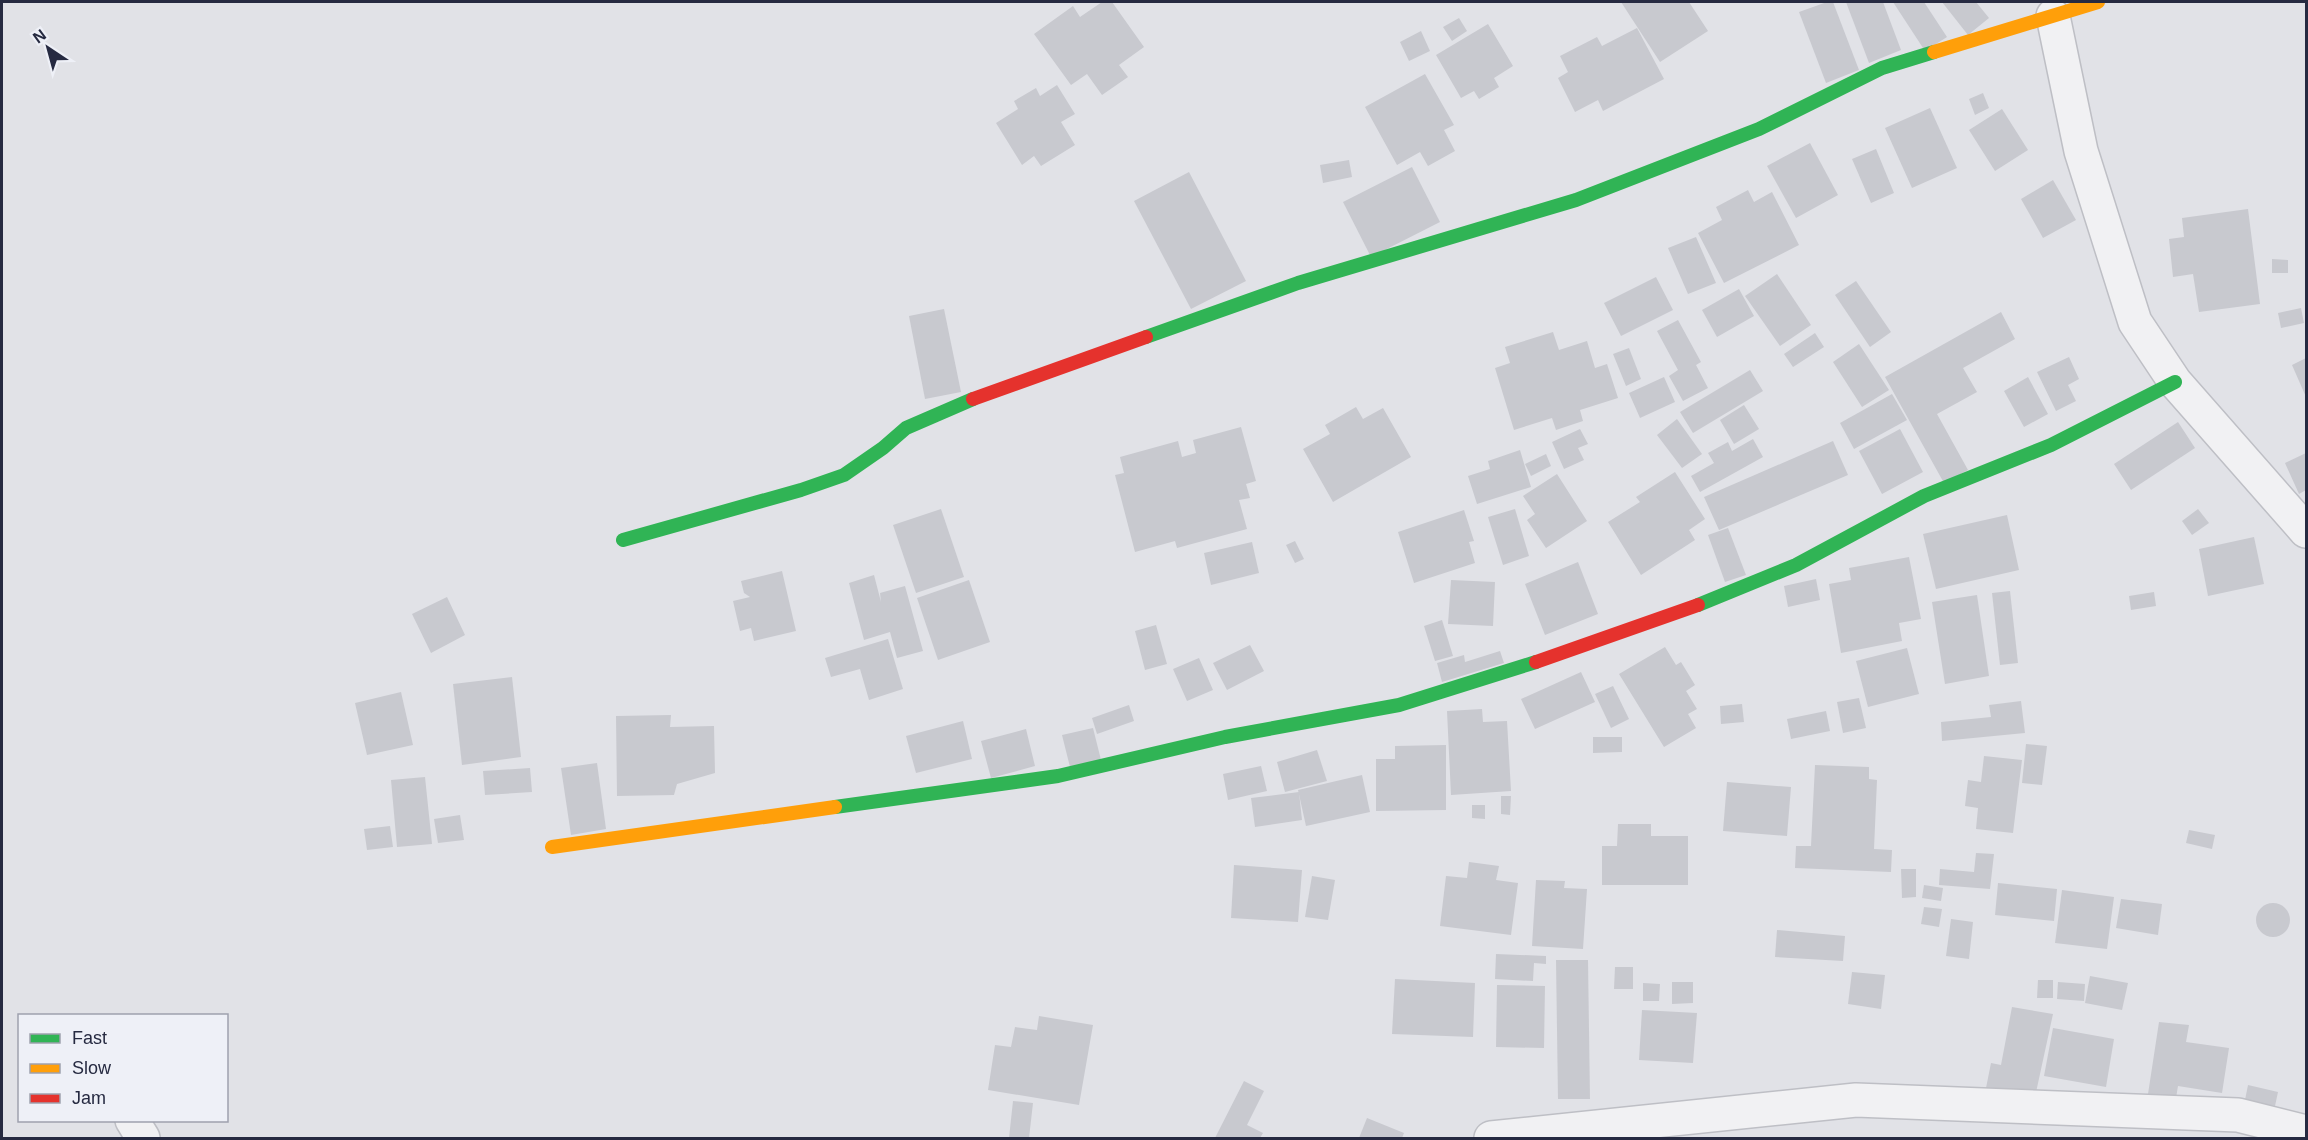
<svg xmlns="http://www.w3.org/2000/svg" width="2308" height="1140" font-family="Helvetica,sans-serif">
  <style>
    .building { fill: #c8c9cf }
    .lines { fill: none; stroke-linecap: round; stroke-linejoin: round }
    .street-casing { stroke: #bebfc5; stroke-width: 36 }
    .street { stroke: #f1f1f3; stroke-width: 33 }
    .fast { stroke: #30b455; stroke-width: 14 }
    .slow { stroke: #ff9f0a; stroke-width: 14 }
    .jam { stroke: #e5322d; stroke-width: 14 }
  </style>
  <rect width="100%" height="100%" fill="#e1e2e7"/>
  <g class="building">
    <polygon points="1102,2 1112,2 1144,47 1119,65 1128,77 1102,95 1087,74 1071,85 1034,34 1073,6 1080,17"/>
    <polygon points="1621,2 1689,2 1708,31 1660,62"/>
    <polygon points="1827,2 1833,2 1859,70 1826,83 1799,12"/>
    <polygon points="1846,2 1883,2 1901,50 1869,63"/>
    <polygon points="1893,2 1924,2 1947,37 1925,51"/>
    <polygon points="1942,2 1976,2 1989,18 1968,35"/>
    <polygon points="1459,18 1467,31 1452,41 1443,27"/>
    <polygon points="1488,24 1513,66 1494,78 1499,87 1479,99 1474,91 1461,98 1436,55"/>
    <polygon points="1637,28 1664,79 1603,111 1598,100 1575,112 1558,78 1568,72 1560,56 1597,37 1602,46"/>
    <polygon points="1421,31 1430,51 1409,61 1400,42"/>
    <polygon points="1425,74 1454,125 1444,130 1455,151 1428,166 1420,152 1397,165 1365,107"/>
    <polygon points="1057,85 1075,114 1061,122 1075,145 1041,166 1034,156 1022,165 996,123 1018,109 1014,101 1036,88 1040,96"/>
    <polygon points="1983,93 1989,108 1975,115 1969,99"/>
    <polygon points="1930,108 1957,168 1912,188 1885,128"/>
    <polygon points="2002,109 2028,150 1995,171 1969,130"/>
    <polygon points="1810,143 1838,195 1796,218 1767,166"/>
    <polygon points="1876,149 1894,193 1871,203 1852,159"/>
    <polygon points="1349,160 1352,177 1323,183 1320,165"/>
    <polygon points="1412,167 1440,222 1371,257 1343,202"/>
    <polygon points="1189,172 1246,281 1191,309 1134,201"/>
    <polygon points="2053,180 2076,220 2043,238 2021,199"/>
    <polygon points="1748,190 1754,202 1772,192 1799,245 1724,283 1698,233 1722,220 1716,207"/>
    <polygon points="2248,209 2260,304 2199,312 2193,274 2173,277 2169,239 2184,237 2182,218"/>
    <polygon points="1696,237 1716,283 1688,294 1668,248"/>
    <polygon points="2272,259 2288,260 2288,273 2272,273"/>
    <polygon points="1777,274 1811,325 1780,346 1745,296"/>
    <polygon points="1656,277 1673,310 1621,336 1604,303"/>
    <polygon points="1856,281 1891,332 1870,347 1835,295"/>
    <polygon points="1739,289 1754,316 1717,337 1702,310"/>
    <polygon points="2301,308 2304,323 2281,328 2278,313"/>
    <polygon points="944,309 961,392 925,399 909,316"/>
    <polygon points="2001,312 2015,339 1963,368 1977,392 1937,414 1968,470 1944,483 1885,377"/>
    <polygon points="1678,320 1701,362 1696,365 1708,388 1683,401 1669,376 1678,370 1657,331"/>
    <polygon points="1553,332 1559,350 1587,341 1595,368 1607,364 1618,398 1580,410 1583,421 1556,430 1552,418 1514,430 1495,368 1510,363 1505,347"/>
    <polygon points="1815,333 1824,347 1793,367 1784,354"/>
    <polygon points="1859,344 1889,390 1862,407 1833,362"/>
    <polygon points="1629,348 1641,379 1626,386 1613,354"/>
    <polygon points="2069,357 2079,379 2068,385 2076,401 2056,411 2037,372"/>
    <polygon points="2306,358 2306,397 2292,365"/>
    <polygon points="1750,370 1763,391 1693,433 1680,412"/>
    <polygon points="1664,377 1675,402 1640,418 1629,393"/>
    <polygon points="2028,377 2048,414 2024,427 2004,391"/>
    <polygon points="1892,394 1907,420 1854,449 1840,423"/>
    <polygon points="1744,405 1759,429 1734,444 1720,420"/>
    <polygon points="1356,407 1363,419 1383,408 1411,457 1333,502 1303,449 1330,434 1325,425"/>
    <polygon points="1677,419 1702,454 1682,468 1657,435"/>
    <polygon points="2178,422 2195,448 2131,490 2114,464"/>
    <polygon points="1241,427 1256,481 1246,484 1250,498 1239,500 1247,529 1177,548 1175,541 1135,552 1115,475 1124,473 1120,457 1178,441 1182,457 1196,453 1193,440"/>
    <polygon points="1580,429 1588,444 1578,448 1584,460 1564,469 1552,442"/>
    <polygon points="1900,429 1923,472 1882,494 1859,451"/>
    <polygon points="1753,439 1763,457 1700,492 1691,476 1714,463 1708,453 1728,442 1732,451"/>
    <polygon points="1833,441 1848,475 1719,530 1704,497"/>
    <polygon points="1520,450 1531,487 1477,504 1468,476 1490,469 1488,461"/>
    <polygon points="2306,453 2306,490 2299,494 2285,463"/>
    <polygon points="1546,454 1551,466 1531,476 1525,464"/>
    <polygon points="1675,472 1705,519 1689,530 1695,540 1641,575 1608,522 1640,502 1636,497"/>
    <polygon points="1557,474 1587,521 1546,548 1527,520 1535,514 1523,496"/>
    <polygon points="941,509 964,577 916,593 893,525"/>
    <polygon points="1515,509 1529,556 1503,565 1488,517"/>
    <polygon points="2198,509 2209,523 2192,535 2182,521"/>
    <polygon points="1464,510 1474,541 1469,542 1475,563 1414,583 1398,532"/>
    <polygon points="2007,515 2019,570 1936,589 1923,534"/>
    <polygon points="1728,528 1746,575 1725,582 1708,535"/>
    <polygon points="2254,537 2264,584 2208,596 2199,549"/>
    <polygon points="1295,541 1304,559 1295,563 1286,545"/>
    <polygon points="1252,542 1259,573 1211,585 1204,553"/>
    <polygon points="1909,557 1921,619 1899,623 1902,641 1841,653 1829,584 1851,580 1849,568"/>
    <polygon points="1578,562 1598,614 1545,635 1525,584"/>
    <polygon points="782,571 796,631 754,641 751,628 740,631 733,601 750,597 744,593 741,581"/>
    <polygon points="874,575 881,602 880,593 905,586 923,651 897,658 890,632 864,640 849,583"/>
    <polygon points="1816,579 1820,600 1788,607 1784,586"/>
    <polygon points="969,580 990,642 938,660 917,598"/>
    <polygon points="1451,580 1495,582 1493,626 1448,624"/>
    <polygon points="2010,591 2018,663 2000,665 1992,593"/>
    <polygon points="2154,592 2156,606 2131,610 2129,596"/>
    <polygon points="1977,595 1989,676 1945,684 1932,602"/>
    <polygon points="447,597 465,635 431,653 412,614"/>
    <polygon points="1442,620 1453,656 1435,661 1424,626"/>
    <polygon points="1156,625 1167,664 1145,670 1135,631"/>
    <polygon points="888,639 903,689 869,700 860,669 831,677 825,658"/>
    <polygon points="1250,645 1264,671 1227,690 1213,663"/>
    <polygon points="1665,647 1676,665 1681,662 1695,685 1686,691 1697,709 1688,714 1696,728 1664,747 1619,674"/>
    <polygon points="1907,648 1919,694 1868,707 1856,661"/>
    <polygon points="1500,651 1504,663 1442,682 1437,663 1464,655 1465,662"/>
    <polygon points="1199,658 1213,690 1187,701 1173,669"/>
    <polygon points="1581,672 1595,702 1535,729 1521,699"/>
    <polygon points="512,677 521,757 462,765 453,684"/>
    <polygon points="1613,686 1629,719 1611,728 1595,694"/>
    <polygon points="401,692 413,745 367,755 355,703"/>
    <polygon points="1859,698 1866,728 1843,733 1837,702"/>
    <polygon points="2021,701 2025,733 1942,741 1941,722 1991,717 1989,705"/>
    <polygon points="1742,704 1744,722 1721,724 1720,706"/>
    <polygon points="1129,705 1134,721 1097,734 1092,718"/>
    <polygon points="1482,709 1483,722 1507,721 1511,791 1451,795 1447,711"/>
    <polygon points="1826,711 1830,731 1791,739 1787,719"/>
    <polygon points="671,715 670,727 714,726 715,773 677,784 674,795 617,796 616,716"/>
    <polygon points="963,721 972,759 916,773 906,736"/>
    <polygon points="1093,728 1101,760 1070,767 1062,735"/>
    <polygon points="1026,729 1035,766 991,778 981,741"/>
    <polygon points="1593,737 1622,737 1622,752 1593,753"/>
    <polygon points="2026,744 2047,746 2042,785 2022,783"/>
    <polygon points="1446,745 1446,810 1376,811 1376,759 1395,759 1395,746"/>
    <polygon points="1317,750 1327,781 1285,792 1277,762"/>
    <polygon points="1984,756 2022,760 2013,833 1976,829 1978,808 1965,806 1968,780 1981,782"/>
    <polygon points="597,763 606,829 571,835 561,768"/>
    <polygon points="1815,765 1869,767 1869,779 1877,780 1874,849 1892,850 1891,872 1795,868 1796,846 1811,846"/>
    <polygon points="1261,766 1267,791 1228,800 1223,774"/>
    <polygon points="530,768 532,792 485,795 483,771"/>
    <polygon points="1362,775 1370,812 1306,826 1298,790"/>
    <polygon points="425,777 432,844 397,847 391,780"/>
    <polygon points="1727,782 1791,787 1787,836 1723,831"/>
    <polygon points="1299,792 1302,820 1255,827 1251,798"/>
    <polygon points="1501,796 1511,796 1510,815 1501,814"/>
    <polygon points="1472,805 1485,805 1485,819 1472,818"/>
    <polygon points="460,815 464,840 438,843 434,819"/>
    <polygon points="1618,824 1651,824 1651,836 1688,836 1688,885 1602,885 1602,846 1617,846"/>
    <polygon points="390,826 393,847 367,850 364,829"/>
    <polygon points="2189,830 2215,835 2212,849 2186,843"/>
    <polygon points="1976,853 1994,854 1990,889 1939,885 1940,869 1974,872"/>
    <polygon points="1469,862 1499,866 1496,880 1518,883 1511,935 1440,926 1446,876 1467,878"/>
    <polygon points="1234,865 1302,870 1298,922 1231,918"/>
    <polygon points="1901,869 1916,869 1916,897 1902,898"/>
    <polygon points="1312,876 1335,880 1328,920 1305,917"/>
    <polygon points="1536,880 1565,881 1564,888 1587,889 1583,949 1532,946"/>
    <polygon points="1998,883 2057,889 2054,921 1995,915"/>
    <polygon points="1924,885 1943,888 1941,901 1922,898"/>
    <polygon points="2062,890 2114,897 2107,949 2055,943"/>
    <polygon points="2121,899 2162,904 2158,935 2116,928"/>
    <circle cx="2273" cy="920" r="17"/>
    <polygon points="1924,907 1942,909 1939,927 1921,924"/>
    <polygon points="1951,919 1973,922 1969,959 1946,956"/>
    <polygon points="1777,930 1845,936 1843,961 1775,957"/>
    <polygon points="1496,954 1546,956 1546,964 1534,963 1533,981 1495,979"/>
    <polygon points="1556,960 1588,960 1590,1099 1558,1099"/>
    <polygon points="1615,967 1633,967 1633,989 1614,989"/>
    <polygon points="1852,972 1885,975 1881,1009 1848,1004"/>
    <polygon points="2090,976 2128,983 2122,1010 2085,1003"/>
    <polygon points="1395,979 1475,983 1473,1037 1392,1034"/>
    <polygon points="2038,980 2053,980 2053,998 2037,998"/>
    <polygon points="1672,982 1693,982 1693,1003 1672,1004"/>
    <polygon points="2058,982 2085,984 2084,1001 2057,999"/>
    <polygon points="1643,983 1660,984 1659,1001 1643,1001"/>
    <polygon points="1497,985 1545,986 1544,1048 1496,1047"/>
    <polygon points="2012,1007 2053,1014 2035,1097 1986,1088 1991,1063 2001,1065"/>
    <polygon points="1642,1010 1697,1013 1693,1063 1639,1060"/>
    <polygon points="1039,1016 1093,1025 1079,1105 988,1090 995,1045 1011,1047 1015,1027 1037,1030"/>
    <polygon points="2159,1022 2189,1025 2186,1042 2229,1048 2222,1093 2178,1086 2176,1098 2148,1094"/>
    <polygon points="2053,1028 2114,1039 2106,1087 2044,1076"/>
    <polygon points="1244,1081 1264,1091 1247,1125 1263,1133 1260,1138 1215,1138"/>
    <polygon points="2248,1085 2278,1092 2275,1106 2245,1100"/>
    <polygon points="1013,1101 1033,1103 1029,1138 1009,1138"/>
    <polygon points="1367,1118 1404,1133 1402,1138 1359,1138"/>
  </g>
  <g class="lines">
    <g class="street-casing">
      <g id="street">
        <polyline points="2053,16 2081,151 2135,322 2175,382 2306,531"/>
        <polyline points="132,1120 143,1138"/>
        <polyline points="1491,1138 1856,1100 2238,1115 2306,1132"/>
      </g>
    </g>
    <use href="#street" class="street"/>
    <g class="fast">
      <polyline points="1146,337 1298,283 1576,200 1759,129 1882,68 1934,52"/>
      <polyline points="623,540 801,490 844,475 883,448 906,428 973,399"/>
      <polyline points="1698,605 1796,565 1924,496 2051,445 2175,382"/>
      <polyline points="835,807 1058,776 1225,737 1399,705 1536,662"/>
    </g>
    <g class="slow">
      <polyline points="1934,52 2098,2"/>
      <polyline points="552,847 835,807"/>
    </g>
    <g class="jam">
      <polyline points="973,399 1146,337"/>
      <polyline points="1536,662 1698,605"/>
    </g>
  </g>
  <rect width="2308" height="1140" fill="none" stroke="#262a41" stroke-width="6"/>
  <rect x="18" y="1014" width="210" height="108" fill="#eef0f7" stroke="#9ea1ae" stroke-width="1.5"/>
  <rect x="30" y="1034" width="30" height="9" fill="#30b455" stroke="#9ea1ae" stroke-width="1.5"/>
  <text x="72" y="1044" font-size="18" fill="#262a41">Fast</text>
  <rect x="30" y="1064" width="30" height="9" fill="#ff9f0a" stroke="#9ea1ae" stroke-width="1.5"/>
  <text x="72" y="1074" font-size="18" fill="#262a41">Slow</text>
  <rect x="30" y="1094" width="30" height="9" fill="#e5322d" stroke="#9ea1ae" stroke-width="1.5"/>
  <text x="72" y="1104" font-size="18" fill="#262a41">Jam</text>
  <g transform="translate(48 48) rotate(324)" stroke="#eef0f7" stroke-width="4.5" paint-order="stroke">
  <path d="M0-4.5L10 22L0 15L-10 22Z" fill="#262a41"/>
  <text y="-9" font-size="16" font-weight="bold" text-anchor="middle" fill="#262a41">N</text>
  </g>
</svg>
